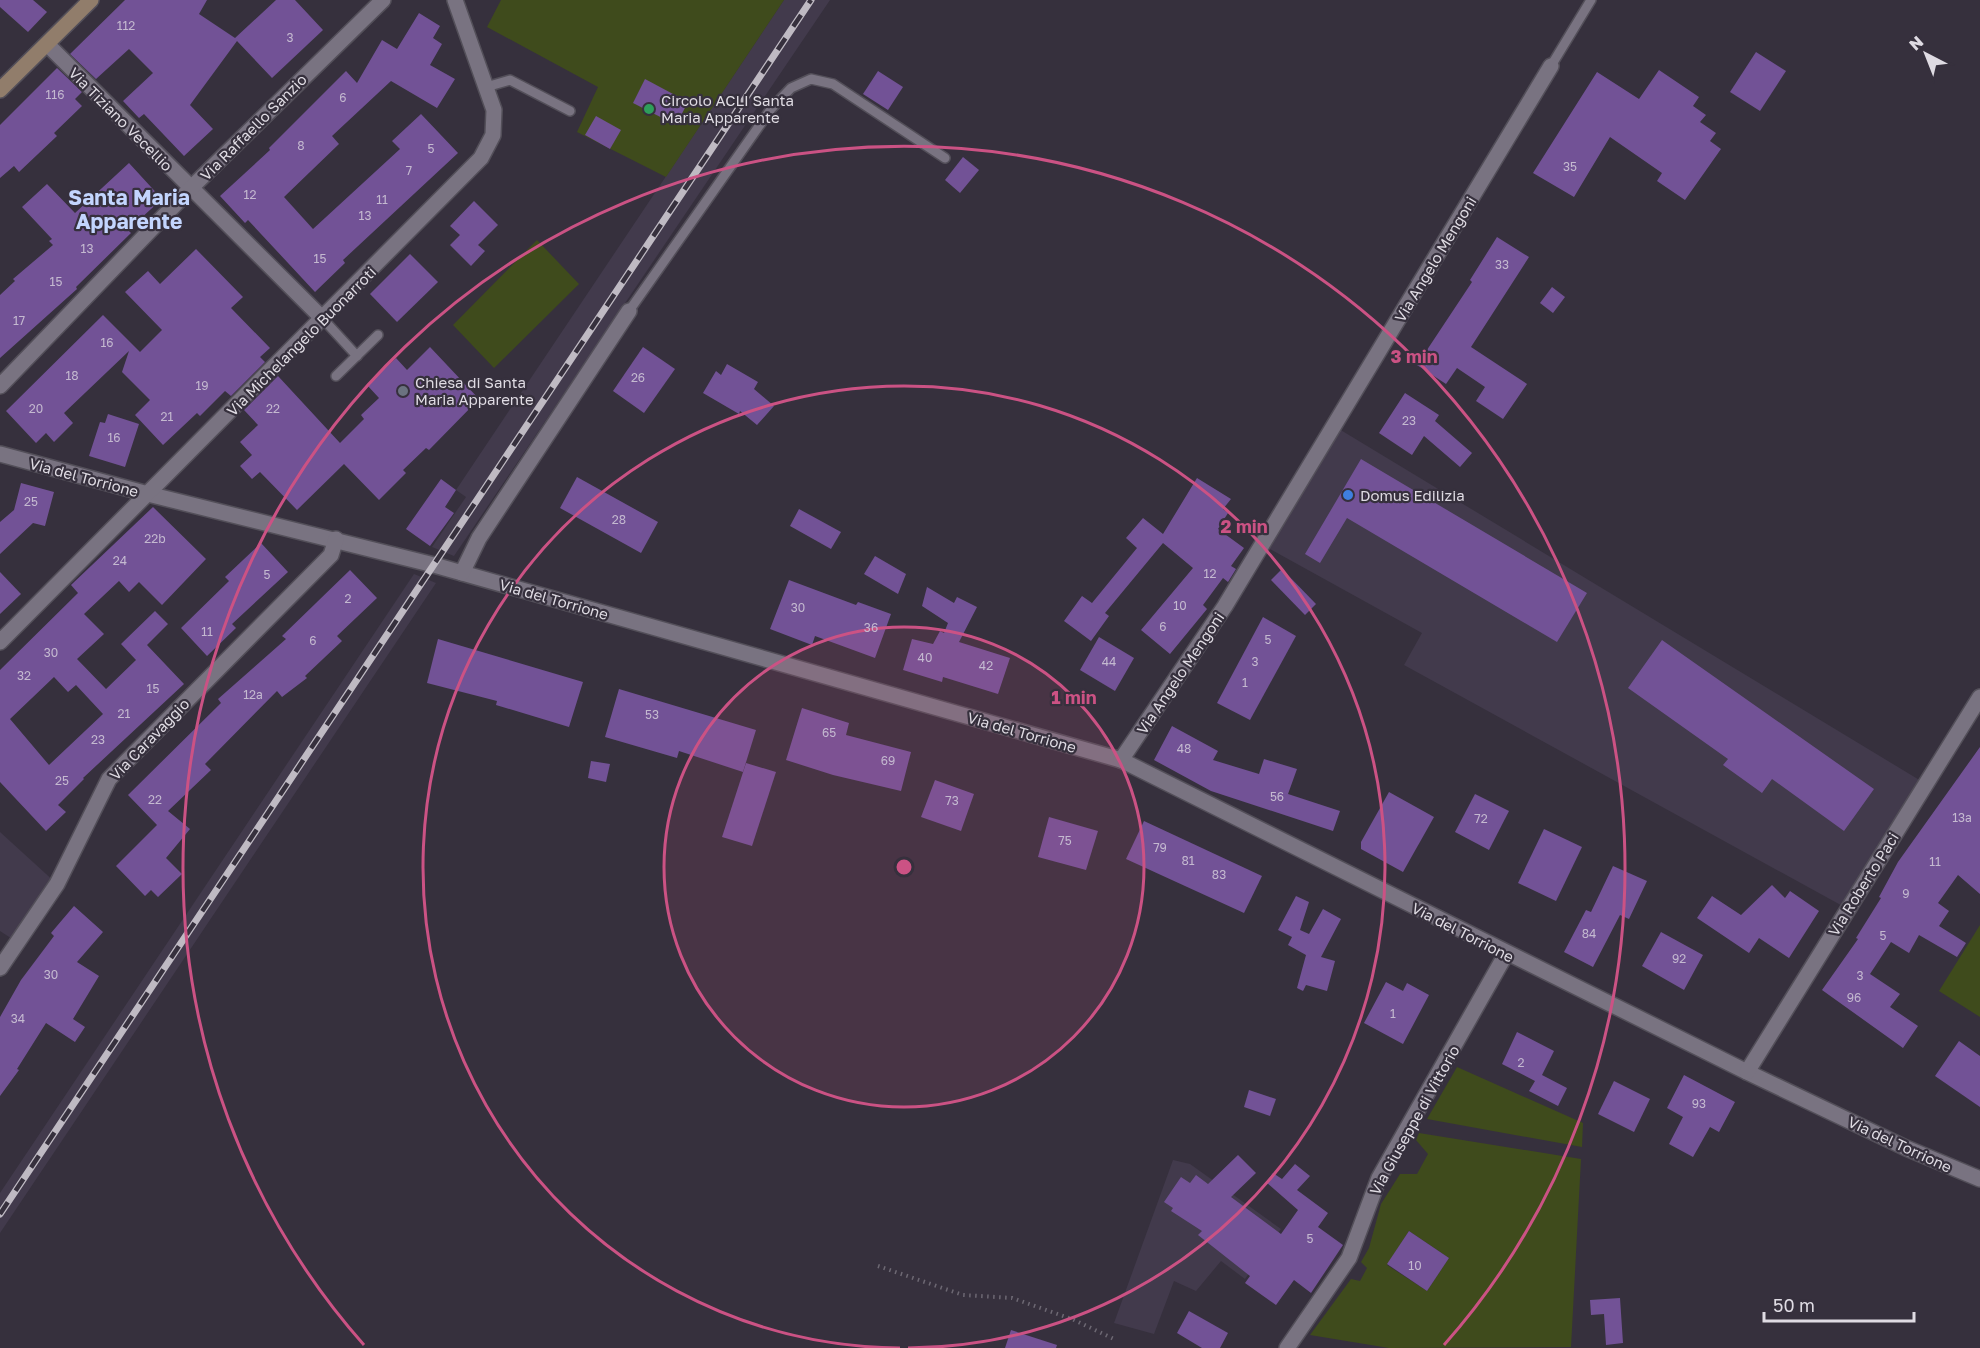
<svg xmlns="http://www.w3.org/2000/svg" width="1980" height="1348" font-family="'Golos Text',sans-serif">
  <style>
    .built { fill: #423a4c }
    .green { fill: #3f4b1c; fill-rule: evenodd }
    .building { fill: #725296; fill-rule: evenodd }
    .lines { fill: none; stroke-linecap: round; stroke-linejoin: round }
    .service-casing { stroke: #534f59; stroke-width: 12 }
    .minor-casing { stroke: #534f59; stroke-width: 18 }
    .secondary-casing { stroke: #534f59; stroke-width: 18 }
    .path { stroke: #6d6873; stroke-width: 4; stroke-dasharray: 1.5 4.5; stroke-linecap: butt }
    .service { stroke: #797381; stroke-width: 9 }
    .minor { stroke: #797381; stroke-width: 15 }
    .secondary { stroke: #917d6b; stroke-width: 15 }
    .rail-casing { stroke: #bfbac3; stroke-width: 7 }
    .rail { stroke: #36303d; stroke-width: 4.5; stroke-dasharray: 14; stroke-linecap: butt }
    .ring { fill: none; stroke: #cb5284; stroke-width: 3 }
    .leisure-dot { fill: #2e9e5b; stroke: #36303d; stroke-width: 2 }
    .worship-dot { fill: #6b7280; stroke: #36303d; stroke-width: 2 }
    .shop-dot { fill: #3f7fe0; stroke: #36303d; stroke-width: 2 }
    .labels { text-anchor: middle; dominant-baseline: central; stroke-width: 4.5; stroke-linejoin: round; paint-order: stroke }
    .number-label { font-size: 12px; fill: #c4b9d0 }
    .poi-label { font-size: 15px; fill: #dfdbe3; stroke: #36303d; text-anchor: start }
    .street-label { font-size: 15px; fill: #dfdbe3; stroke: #36303d }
    .district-label { font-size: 21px; font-weight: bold; fill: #c3d5fe; stroke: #36303d }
    .centre { fill: #cb5284; stroke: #36303d; stroke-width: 3 }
    .ring-label { font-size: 18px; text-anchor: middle; font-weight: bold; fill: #cb5284; stroke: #36303d; stroke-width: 4.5; stroke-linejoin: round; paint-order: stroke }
  </style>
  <rect width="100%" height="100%" fill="#36303d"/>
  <g class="built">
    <polygon points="784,0 830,0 454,556 432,547 466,497 456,490"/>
    <polygon points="1339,429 1926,784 1848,909 1404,665 1422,633 1268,548"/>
    <polygon points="414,574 436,583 0,1233 0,1193"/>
    <polygon points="0,832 57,884 17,942 0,931"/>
    <polygon points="1173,1160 1190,1164 1281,1229 1245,1279 1221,1261 1196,1291 1174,1281 1154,1334 1114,1323"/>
  </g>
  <g class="green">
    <polygon points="501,0 784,0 666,177 577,132 598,87 487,27"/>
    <polygon points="537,240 579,284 494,368 453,325"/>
    <polygon points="1980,925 1980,1017 1939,991"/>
    <polygon points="1457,1067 1583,1123 1582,1147 1427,1119"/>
    <path d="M1419 1133 1581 1159 1571 1347 1389 1348 1310 1335 1351 1279 1360 1281 1367 1268 1361 1262 1369 1248 1381 1204 1400 1174H1417L1428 1154 1416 1140ZM1409 1231 1449 1258 1427 1291 1387 1265Z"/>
  </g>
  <g class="building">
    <polygon points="0,0 33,0 47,12 28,32 0,7"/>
    <polygon points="125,0 207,0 199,14 235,38 276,0 295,0 323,30 272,78 237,41 190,105 213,129 184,156 144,114 139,118 123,101 153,73 129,49 96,79 70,54"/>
    <polygon points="419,13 440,26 433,38 442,44 430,65 455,79 437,108 391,81 332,136 339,144 284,197 313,229 400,149 392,141 421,114 458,153 343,260 345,263 315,292 248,220 245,223 220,196 270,150 269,148 346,71 357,83 382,40 397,49"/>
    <polygon points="1756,52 1786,71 1760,111 1730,92"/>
    <polygon points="57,68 82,92 75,99 82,106 54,133 57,136 19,172 14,166 0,178 0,125"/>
    <polygon points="1659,70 1699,97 1693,106 1706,115 1700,122 1716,133 1710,141 1721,149 1685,200 1657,181 1662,173 1610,137 1574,197 1533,173 1597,72 1639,99"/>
    <polygon points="878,71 903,87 888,110 863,94"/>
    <polygon points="645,79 688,102 676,125 633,103"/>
    <polygon points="596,116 621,130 610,149 585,135"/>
    <polygon points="963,157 979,170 960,193 945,180"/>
    <polygon points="129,163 162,199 128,230 131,233 76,287 77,289 0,358 0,295 15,281 13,279 53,245 49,241 52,239 22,207 47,184 75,213"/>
    <polygon points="474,201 498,225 478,245 485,251 471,266 450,245 460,235 450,226"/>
    <polygon points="1497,237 1529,257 1471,347 1527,384 1503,419 1476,401 1485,387 1457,368 1446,384 1417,365 1472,282 1470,280"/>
    <polygon points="196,249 243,297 231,308 270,348 260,357 265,362 231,396 225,391 200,416 197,413 163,445 135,415 150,400 122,372 129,351 64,413 73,423 54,442 46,433 36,443 6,411 103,315 140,352 162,330 125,292 148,271 160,284"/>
    <polygon points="410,254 438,282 397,322 370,294"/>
    <polygon points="1552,287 1565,297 1553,313 1540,303"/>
    <polygon points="430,347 479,399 429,450 426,448 403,470 406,473 379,500 344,464 297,510 260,472 252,479 240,466 252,455 240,442 258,425 244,410 278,376 340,443 364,419 361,415 379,398 367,385 396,358 407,370"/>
    <polygon points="643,347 675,369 644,413 613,391"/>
    <polygon points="727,364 758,382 754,389 774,406 757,425 740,411 739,414 703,393 716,371 721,375"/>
    <polygon points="1405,393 1439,415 1435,421 1472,453 1460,467 1424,436 1412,455 1379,433"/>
    <polygon points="108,414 139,424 125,467 89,456 100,422 105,423"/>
    <polygon points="1361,459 1587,593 1557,642 1347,518 1320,563 1305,554"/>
    <polygon points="577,477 658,522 641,553 560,508"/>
    <polygon points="1197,478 1231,499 1223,509 1228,513 1218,529 1244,548 1231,566 1236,569 1228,582 1223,578 1203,605 1207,609 1170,654 1141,630 1193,568 1163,543 1105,613 1109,616 1091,641 1064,621 1082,596 1092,603 1137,548 1126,538 1143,518 1163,534"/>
    <polygon points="441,479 456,490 445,507 454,513 430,546 406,529"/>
    <polygon points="21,483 54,492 45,526 33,523 0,554 0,522 14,510"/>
    <path d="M153 507 206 559 162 605 139 582 129 592 119 581 84 614 104 634 77 659 106 689 136 660 121 644 155 611 168 624 147 645 184 684 83 778 84 779 58 805 66 812 46 831 0 782V670L78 593 71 585ZM54 677 68 692 76 685 103 714 49 765 10 719Z"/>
    <polygon points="799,509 841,532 831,549 790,526"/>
    <polygon points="261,543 288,572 232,624 236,628 207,656 181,628 229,581 225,577"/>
    <polygon points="875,556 906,574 898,594 864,574"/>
    <polygon points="1282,569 1316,604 1305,615 1271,580"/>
    <polygon points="350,570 377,598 337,636 342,641 305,676 307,678 282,697 277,691 205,764 211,770 168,811 190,829 166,858 182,874 158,897 151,890 145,896 116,866 157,825 128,795 221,703 218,699 286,639 282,636"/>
    <polygon points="0,572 21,594 0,614"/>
    <polygon points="789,580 856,605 858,602 891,614 875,658 815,636 812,645 770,629"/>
    <polygon points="927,587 954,603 957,597 977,607 959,642 1010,658 998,694 943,677 942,682 903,670 912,639 933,644 940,631 944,633 948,623 922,606"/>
    <polygon points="1263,617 1296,636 1250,720 1217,703"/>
    <polygon points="1099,637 1134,658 1115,691 1080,670"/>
    <polygon points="438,639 583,682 569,727 496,705 497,701 427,683"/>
    <polygon points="1662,640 1874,789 1844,831 1772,779 1762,793 1723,765 1728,759 1628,688"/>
    <polygon points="619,689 756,730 743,772 679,751 677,758 605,737"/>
    <polygon points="802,708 849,723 846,735 911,752 901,791 833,775 786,760"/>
    <polygon points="1172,726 1218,751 1213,760 1259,774 1264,759 1297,769 1288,794 1340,811 1333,831 1211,791 1154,760"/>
    <polygon points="1980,747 1980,894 1958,875 1938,903 1949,911 1939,926 1966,943 1957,957 1919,935 1909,953 1891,942 1870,974 1900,994 1890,1007 1918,1026 1903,1048 1822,990 1858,939 1856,938 1881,898 1879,897 1898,862"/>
    <polygon points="591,761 610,764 606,782 588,778"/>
    <polygon points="746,763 776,772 752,846 722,837"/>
    <polygon points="935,780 974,794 961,831 921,817"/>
    <polygon points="1389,792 1434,817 1403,872 1361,849 1361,842"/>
    <polygon points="1475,794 1509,811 1489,850 1455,832"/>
    <polygon points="1049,817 1098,831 1086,870 1038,857"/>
    <polygon points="1144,821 1262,876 1244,913 1126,859"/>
    <polygon points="1544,829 1582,847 1556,901 1518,883"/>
    <polygon points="1613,866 1647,881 1629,919 1620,915 1593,967 1564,952 1586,910 1591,912"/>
    <polygon points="1772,885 1785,898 1790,891 1819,911 1789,958 1759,938 1749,953 1697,918 1712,896 1741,915"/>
    <polygon points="1296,896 1309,902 1300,930 1309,934 1323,909 1341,919 1321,957 1335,961 1327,991 1306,985 1303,991 1297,988 1306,955 1288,945 1292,937 1278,930"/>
    <polygon points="74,906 103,932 77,962 99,976 73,1019 85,1027 75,1042 46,1023 17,1069 19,1070 0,1096 0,1017 21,980 54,936 51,933"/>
    <polygon points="1661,932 1703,955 1684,990 1642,966"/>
    <polygon points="1386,982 1403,991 1407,983 1429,995 1403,1044 1364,1023"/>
    <polygon points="1517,1032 1554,1051 1542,1075 1567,1088 1558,1106 1529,1091 1535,1081 1502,1064"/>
    <polygon points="1959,1041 1980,1056 1980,1107 1935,1076"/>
    <polygon points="1684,1075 1735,1102 1719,1132 1710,1127 1693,1157 1669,1144 1683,1117 1667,1108"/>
    <polygon points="1614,1081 1650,1099 1634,1132 1598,1114"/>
    <polygon points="1249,1090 1276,1099 1270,1116 1244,1107"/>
    <polygon points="1238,1155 1256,1173 1231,1197 1281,1234 1298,1210 1266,1182 1273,1173 1282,1179 1295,1164 1310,1176 1297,1190 1328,1213 1318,1227 1343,1245 1311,1293 1294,1280 1276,1305 1245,1283 1250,1276 1198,1235 1202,1231 1171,1211 1173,1208 1164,1202 1181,1177 1190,1183 1196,1175 1208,1184"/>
    <polygon points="1409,1231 1449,1258 1427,1291 1387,1264"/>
    <polygon points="1620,1298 1623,1343 1606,1345 1604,1314 1591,1315 1590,1300"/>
    <polygon points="1189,1311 1228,1333 1220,1348 1202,1348 1177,1333"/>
    <polygon points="1011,1330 1057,1345 1056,1348 1005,1348"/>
  </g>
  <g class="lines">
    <g class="service-casing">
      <g id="service">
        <polyline points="1551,66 1591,0"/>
        <polyline points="486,87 510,80 570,111"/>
        <polyline points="629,311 771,109 791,88 811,79 833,84 945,158"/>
        <polyline points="323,319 357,356"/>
        <polyline points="336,376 378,335"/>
      </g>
    </g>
    <g class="minor-casing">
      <g id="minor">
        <polyline points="48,45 323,319"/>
        <polyline points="0,386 191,188 383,0"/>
        <polyline points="0,454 148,494 434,565 1121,760 1747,1072 1906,1148 1980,1179"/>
        <polyline points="462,573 479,538 629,311"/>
        <polyline points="0,642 481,158 493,135 494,110 455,0"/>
        <polyline points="1121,760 1225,606 1551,66"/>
        <polyline points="0,968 57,884 109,779 331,555 336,539"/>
        <polyline points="1747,1072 1980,697"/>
        <polyline points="1287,1348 1349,1258 1379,1178 1506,954"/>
      </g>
    </g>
    <g class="secondary-casing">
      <polyline id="secondary" points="0,90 91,0"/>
    </g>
    <polyline class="path" points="878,1266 963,1295 1012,1298 1072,1319 1116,1340"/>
    <use href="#service" class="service"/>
    <use href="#minor" class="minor"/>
    <use href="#secondary" class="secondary"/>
    <g class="rail-casing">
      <polyline id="rail" points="0,1214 811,0"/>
    </g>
    <use href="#rail" class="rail"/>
  </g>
  <circle cx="904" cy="867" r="240" fill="#cb5284" fill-opacity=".12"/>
  <g class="ring">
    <circle cx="904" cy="867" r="240"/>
    <path d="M900 1348A481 481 0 1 1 908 1348"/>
    <path d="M364 1345A721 721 0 1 1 1444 1345"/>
  </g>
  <circle class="leisure-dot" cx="649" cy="109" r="6"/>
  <circle class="worship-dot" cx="403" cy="391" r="6"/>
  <circle class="shop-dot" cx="1348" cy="495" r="6"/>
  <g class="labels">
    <g class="number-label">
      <text x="126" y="25">112</text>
      <text x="290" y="37">3</text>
      <text x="55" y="94">116</text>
      <text x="343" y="97">6</text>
      <text x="301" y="145">8</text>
      <text x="431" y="148">5</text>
      <text x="1570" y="166">35</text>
      <text x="409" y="170">7</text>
      <text x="250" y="194">12</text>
      <text x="382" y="199">11</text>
      <text x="365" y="215">13</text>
      <text x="87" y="248">13</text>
      <text x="320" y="258">15</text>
      <text x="1502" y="264">33</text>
      <text x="56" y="281">15</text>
      <text x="19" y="320">17</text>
      <text x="107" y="342">16</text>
      <text x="72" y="375">18</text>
      <text x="638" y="377">26</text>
      <text x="202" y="385">19</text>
      <text x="36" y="408">20</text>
      <text x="273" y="408">22</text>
      <text x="167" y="416">21</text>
      <text x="1409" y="420">23</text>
      <text x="114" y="437">16</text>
      <text x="31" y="501">25</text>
      <text x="619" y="519">28</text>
      <text x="155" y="538">22b</text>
      <text x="120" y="560">24</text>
      <text x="1210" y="573">12</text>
      <text x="267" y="574">5</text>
      <text x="348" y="598">2</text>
      <text x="1180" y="605">10</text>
      <text x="798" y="607">30</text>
      <text x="1163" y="626">6</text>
      <text x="871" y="627">36</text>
      <text x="207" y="631">11</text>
      <text x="1268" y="639">5</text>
      <text x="313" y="640">6</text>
      <text x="51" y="652">30</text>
      <text x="925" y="657">40</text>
      <text x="1109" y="661">44</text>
      <text x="1255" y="661">3</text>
      <text x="986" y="665">42</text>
      <text x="24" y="675">32</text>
      <text x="1245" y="682">1</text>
      <text x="153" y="688">15</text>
      <text x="253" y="694">12a</text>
      <text x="124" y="713">21</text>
      <text x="652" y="714">53</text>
      <text x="829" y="732">65</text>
      <text x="98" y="739">23</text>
      <text x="1184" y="748">48</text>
      <text x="888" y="760">69</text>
      <text x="62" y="780">25</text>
      <text x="1277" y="796">56</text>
      <text x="155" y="799">22</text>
      <text x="952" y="800">73</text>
      <text x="1962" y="817">13a</text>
      <text x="1481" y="818">72</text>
      <text x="1065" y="840">75</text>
      <text x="1160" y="847">79</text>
      <text x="1188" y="860">81</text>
      <text x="1935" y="861">11</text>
      <text x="1219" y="874">83</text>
      <text x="1906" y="893">9</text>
      <text x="1589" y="933">84</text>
      <text x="1883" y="935">5</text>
      <text x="1679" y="958">92</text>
      <text x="51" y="974">30</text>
      <text x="1860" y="975">3</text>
      <text x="1854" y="997">96</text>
      <text x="1393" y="1013">1</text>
      <text x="18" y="1018">34</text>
      <text x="1521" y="1062">2</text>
      <text x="1699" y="1103">93</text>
      <text x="1310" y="1238">5</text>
      <text x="1415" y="1265">10</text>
    </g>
    <g class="poi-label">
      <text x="661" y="100">Circolo ACLI Santa<tspan x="661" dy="17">Maria Apparente</tspan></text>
      <text x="415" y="382">Chiesa di Santa<tspan x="415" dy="17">Maria Apparente</tspan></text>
      <text x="1360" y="495">Domus Edilizia</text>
    </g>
    <g class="street-label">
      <text transform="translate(121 119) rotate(45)">Via Tiziano Vecellio</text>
      <text transform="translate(253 127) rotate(-45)">Via Raffaello Sanzio</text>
      <text transform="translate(1435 259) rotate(-59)">Via Angelo Mengoni</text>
      <text transform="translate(301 341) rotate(-45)">Via Michelangelo Buonarroti</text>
      <text transform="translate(84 477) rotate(15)">Via del Torrione</text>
      <text transform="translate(554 599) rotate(16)">Via del Torrione</text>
      <text transform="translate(1180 673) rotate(-56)">Via Angelo Mengoni</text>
      <text transform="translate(1022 732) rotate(16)">Via del Torrione</text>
      <text transform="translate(149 739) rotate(-46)">Via Caravaggio</text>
      <text transform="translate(1863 884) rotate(-58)">Via Roberto Paci</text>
      <text transform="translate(1463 932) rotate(27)">Via del Torrione</text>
      <text transform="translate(1414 1120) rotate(-61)">Via Giuseppe di Vittorio</text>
      <text transform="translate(1900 1144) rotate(25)">Via del Torrione</text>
    </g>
    <g class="district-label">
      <text x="129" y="197">Santa Maria<tspan x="129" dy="24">Apparente</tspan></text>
    </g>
  </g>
  <circle cx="904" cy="867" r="9" class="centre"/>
  <g class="ring-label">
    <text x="1414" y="363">3 min</text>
    <text x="1244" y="533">2 min</text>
    <text x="1074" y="704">1 min</text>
  </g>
  <g transform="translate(1926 54) rotate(318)" stroke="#36303d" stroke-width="4.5" paint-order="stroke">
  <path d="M0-4.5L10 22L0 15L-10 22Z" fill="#dfdbe3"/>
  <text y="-9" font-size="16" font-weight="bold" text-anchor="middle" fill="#dfdbe3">N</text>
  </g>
  <path d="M1764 1312v9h150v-9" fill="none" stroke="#dfdbe3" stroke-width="3"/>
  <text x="1773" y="1312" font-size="18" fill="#dfdbe3" stroke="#36303d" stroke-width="4.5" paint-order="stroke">50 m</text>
</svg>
